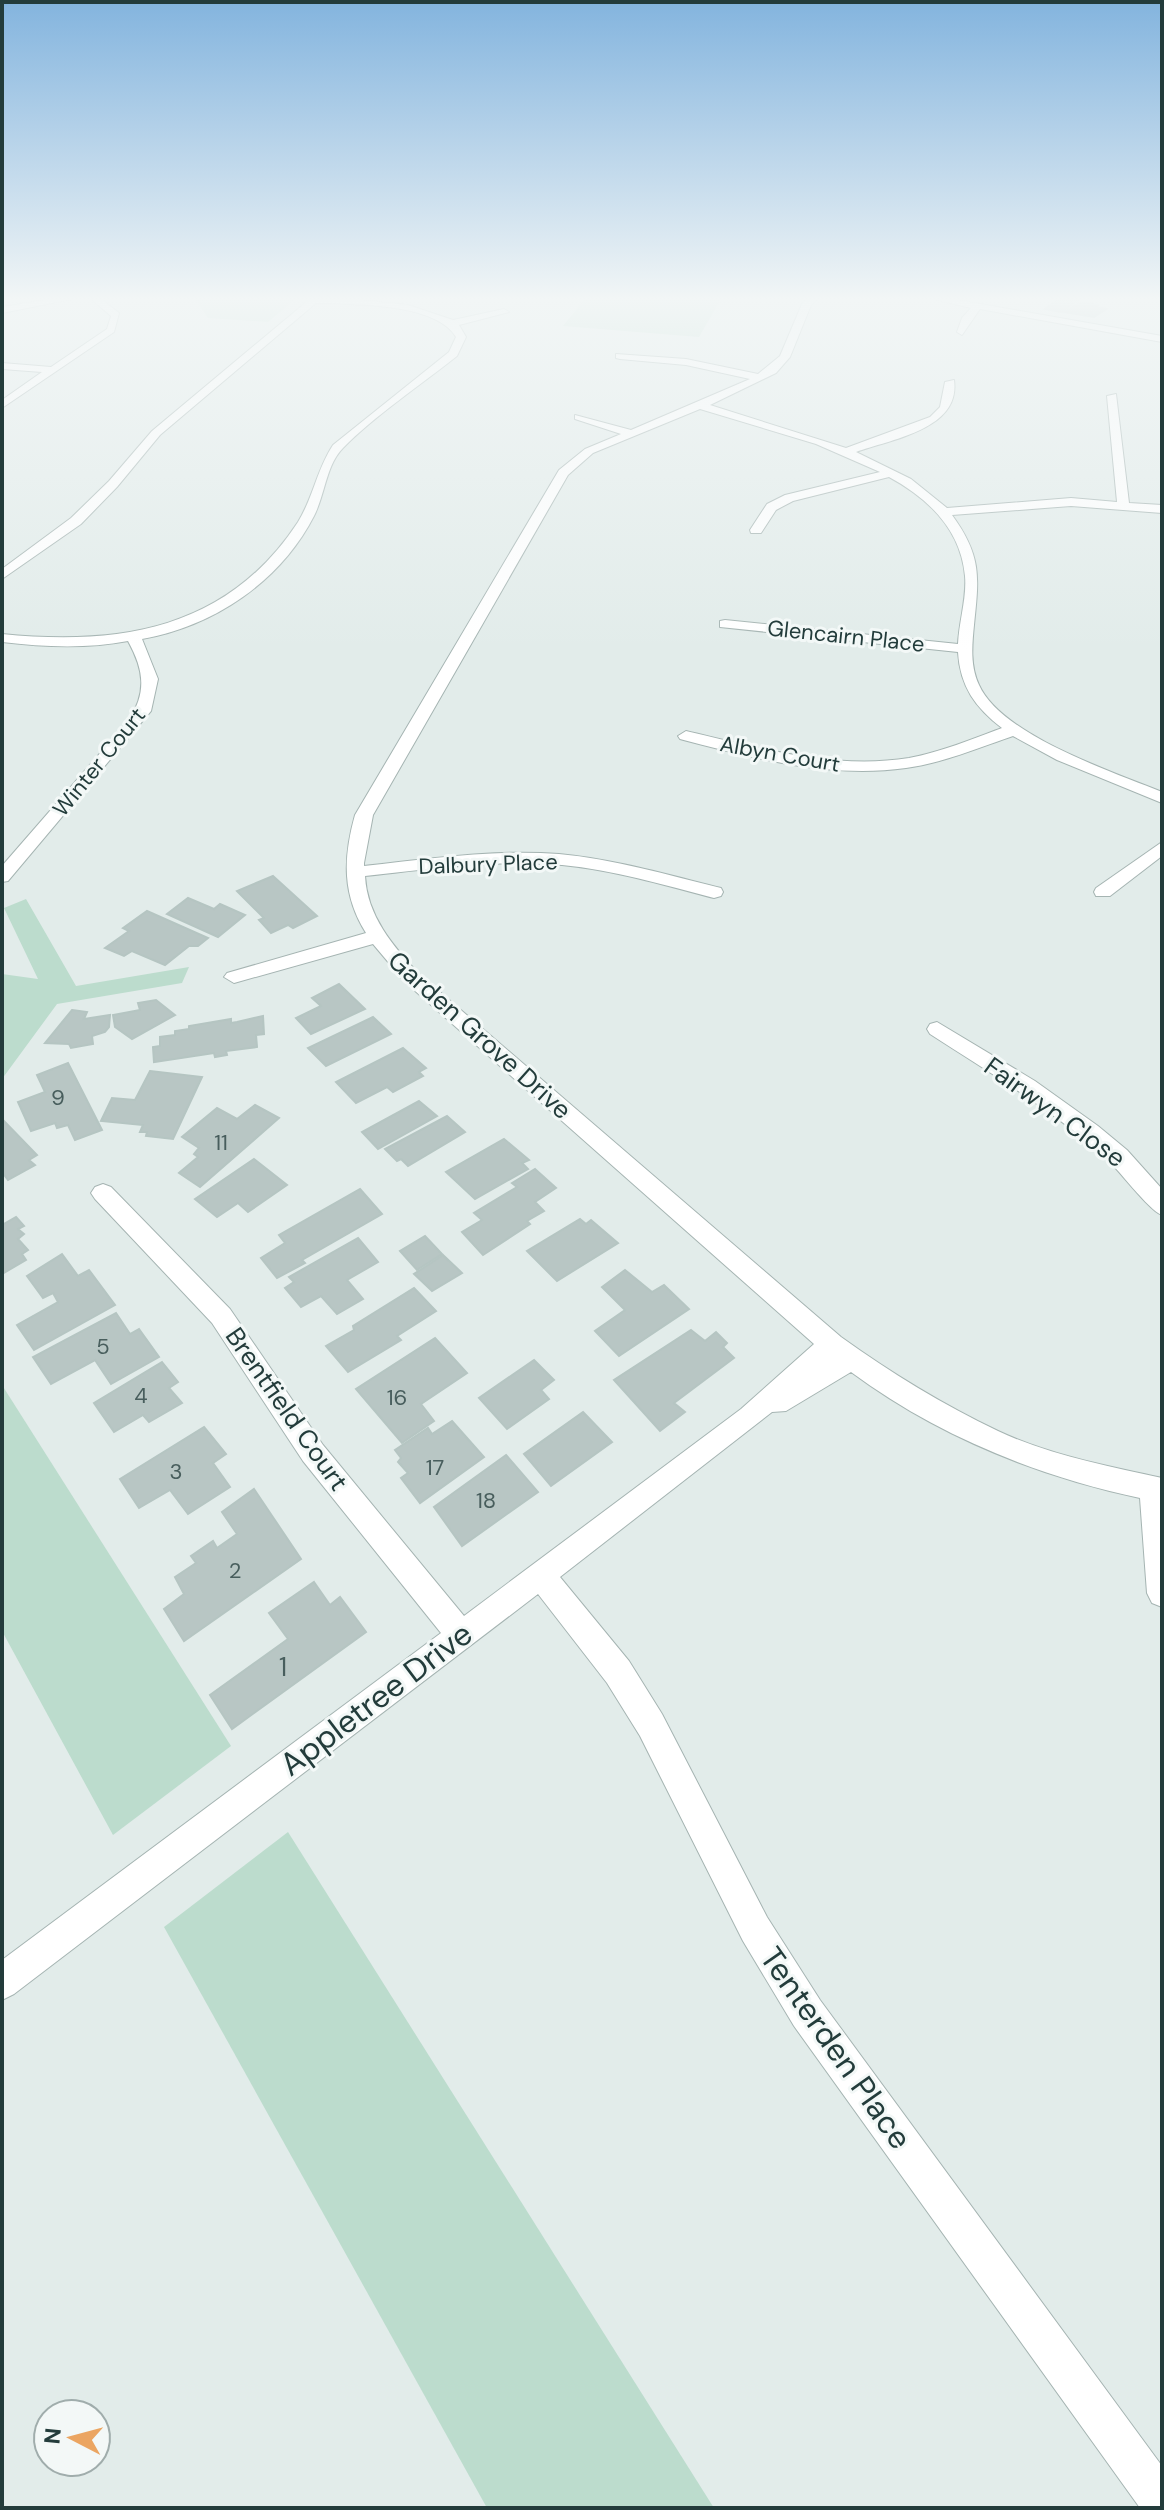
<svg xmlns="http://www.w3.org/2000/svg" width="1164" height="2510" font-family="'DM Sans',sans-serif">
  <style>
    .green { fill: #bcdccd }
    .building { fill: #b8c6c4; stroke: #b5c5c2; stroke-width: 2 }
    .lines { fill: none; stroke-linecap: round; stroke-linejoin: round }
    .minor-casing { stroke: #a5b4b2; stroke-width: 2 }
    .minor { fill: #fff; fill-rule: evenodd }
    .labels { text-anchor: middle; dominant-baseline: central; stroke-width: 6; stroke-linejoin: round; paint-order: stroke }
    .far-street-label { font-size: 22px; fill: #233c3b; stroke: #f3f8f7 }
    .number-label { font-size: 22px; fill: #485e5d }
    .street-label { font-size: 26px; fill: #233c3b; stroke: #f3f8f7 }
    .near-number-label { font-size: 26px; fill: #485e5d }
    .near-street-label { font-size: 32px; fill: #233c3b; stroke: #f3f8f7 }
  </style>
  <rect width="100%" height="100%" fill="#e2ecea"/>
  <g class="green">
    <polygon points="195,299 296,299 268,322 208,318"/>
    <polygon points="585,299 721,299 699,337 563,326"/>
    <polygon points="26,899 76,986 189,967 182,983 57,1004 2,1079 2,974 38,979 4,908"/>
    <polygon points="2,1385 231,1746 113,1835 2,1631"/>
    <polygon points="288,1832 714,2508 487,2508 164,1927"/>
  </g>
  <g class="building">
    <polygon points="1059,299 1064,299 1077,301 1061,312 1045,309"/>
    <polygon points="1081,302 1098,305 1096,307 1106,309 1094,317 1064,312"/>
    <polygon points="273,876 317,916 293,928 288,925 271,933 259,920 264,918 237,891"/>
    <polygon points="188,898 214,909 220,904 245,915 218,937 167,914"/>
    <polygon points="147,911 208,938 198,946 189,946 165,965 132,951 124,956 105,948 129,931 123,928"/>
    <polygon points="339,984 365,1009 311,1034 296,1018 321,1006 312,998"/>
    <polygon points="156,1000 175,1015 132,1039 115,1027 113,1015 140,1010 138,1003"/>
    <polygon points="72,1010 87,1012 84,1019 110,1015 109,1027 105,1032 92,1036 93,1044 71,1048 69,1044 45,1043"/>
    <polygon points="263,1016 264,1034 256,1035 257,1047 226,1051 227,1055 215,1057 214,1053 154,1062 153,1047 160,1046 160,1037 175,1035 175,1031 189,1029 189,1026 231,1019 231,1023 237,1022"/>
    <polygon points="373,1017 391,1034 326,1066 308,1048"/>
    <polygon points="403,1048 426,1068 419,1072 423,1076 393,1092 387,1087 356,1103 336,1082"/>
    <polygon points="68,1063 102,1130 75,1140 68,1125 57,1128 55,1123 31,1131 18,1102 45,1092 37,1075"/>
    <polygon points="150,1071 202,1077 173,1139 146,1136 147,1132 140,1132 143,1125 101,1121 112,1098 135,1100"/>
    <polygon points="419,1101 437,1116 378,1149 362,1132"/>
    <polygon points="255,1105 279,1118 200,1187 179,1173 198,1157 194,1154 199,1148 182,1137 217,1108 237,1119"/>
    <polygon points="447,1116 465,1132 408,1166 401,1159 397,1161 385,1149"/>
    <polygon points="2,1119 37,1155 29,1160 35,1165 8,1180 2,1172"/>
    <polygon points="504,1139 529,1160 522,1163 528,1169 475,1199 446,1172"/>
    <polygon points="254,1159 287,1185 248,1212 238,1203 217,1217 195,1199"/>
    <polygon points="535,1169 556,1188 535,1202 544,1211 527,1221 530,1224 483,1255 462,1232 482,1220 474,1213 517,1187 512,1183"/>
    <polygon points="360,1189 382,1214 302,1260 305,1263 277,1278 261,1258 285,1243 279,1235"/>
    <polygon points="16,1217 24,1226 18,1229 24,1234 18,1239 28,1250 22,1254 26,1260 2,1274 2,1225"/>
    <polygon points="580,1219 586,1224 591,1220 618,1243 557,1281 527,1251"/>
    <polygon points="425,1236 442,1254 417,1270 400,1251"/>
    <polygon points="358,1238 378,1262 347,1280 363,1299 337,1314 321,1296 301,1307 285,1288 294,1282 289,1277"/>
    <polygon points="62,1254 78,1276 89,1270 115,1305 34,1350 17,1325 58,1302 53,1293 43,1298 27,1276"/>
    <polygon points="443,1255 462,1273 432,1291 414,1274"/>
    <polygon points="625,1270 652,1292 664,1285 689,1309 619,1356 595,1331 625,1310 602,1287"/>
    <polygon points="414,1288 436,1311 397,1336 401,1340 348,1372 326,1346 354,1330 353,1326"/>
    <polygon points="116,1313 130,1334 139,1329 159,1357 111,1384 95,1360 51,1384 33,1357"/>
    <polygon points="691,1330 705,1341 716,1332 727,1343 723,1347 734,1358 674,1403 685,1412 660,1431 614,1380"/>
    <polygon points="435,1338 467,1373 421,1404 434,1421 402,1443 356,1389"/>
    <polygon points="534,1360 554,1380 541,1390 549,1399 507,1429 479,1398"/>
    <polygon points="162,1362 178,1382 169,1388 182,1403 149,1422 143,1415 114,1432 94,1403"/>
    <polygon points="583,1412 612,1442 551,1486 524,1454"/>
    <polygon points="452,1421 484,1457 420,1503 401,1478 408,1473 398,1462 401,1458 395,1450 428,1428 432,1434"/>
    <polygon points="204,1427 226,1454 213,1463 230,1487 188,1514 170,1490 139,1508 120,1479"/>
    <polygon points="506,1455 538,1492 462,1546 434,1507"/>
    <polygon points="254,1489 301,1559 184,1641 164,1609 184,1594 175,1577 196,1563 191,1556 213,1541 217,1548 237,1534 222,1512"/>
    <polygon points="314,1582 330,1605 340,1597 366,1632 232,1729 210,1695 288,1639 269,1613"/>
  </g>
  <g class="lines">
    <g class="minor-casing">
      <g id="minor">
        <polygon points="52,299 72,299 2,313 2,307"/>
        <polygon points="91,299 101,299 119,313 114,332 2,408 2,400 42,372 2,369 2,363 51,367 107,329 111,316"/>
        <path d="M310 299H351L408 305 453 320 504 309 509 312 459 325 466 337 457 356C422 384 373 417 343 448 326 465 325 495 314 516 280 582 214 626 142 639L158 679 151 711 8 881 2 882V866L129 720C147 692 144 670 128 641 86 649 44 647 2 642V634C121 646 228 629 298 522 313 498 317 469 333 445L449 352 456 337C436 303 353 304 316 303L160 435 117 487 81 524 2 579V569L71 518 109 481 152 431Z"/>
        <path d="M808 299H818L811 305 790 357 776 373 710 405 846 448 930 417 940 407 945 382 954 380C961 429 892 439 856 452L911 479 947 508 1071 498 1117 502 1107 396 1116 394 1129 503 1162 505V513L1071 506 952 515C982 556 979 577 974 625 972 645 970 666 979 685 1001 735 1113 772 1162 792V803L1057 760 1013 736C978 748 943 763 906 768 830 779 753 758 680 739L678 736 686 731C759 748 834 770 909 758 941 752 972 739 1002 728 976 708 960 687 958 652L720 627V621L725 620 958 644C959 621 967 598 965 576 961 530 928 498 889 477L793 501 776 510 761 533H751L750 530 767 504 785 495 880 472 816 444 700 409 593 453 568 475 373 815 364 863V866C429 859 494 849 559 854 613 859 668 875 721 888L723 892 721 896 714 898C664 885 614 870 562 865 496 859 430 869 365 876 367 916 393 946 419 974L841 1337C891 1373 942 1404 998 1431 1049 1455 1107 1466 1162 1478V1607L1152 1603 1147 1593 1140 1498C1037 1476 936 1435 851 1372L786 1411 772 1412 560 1577 629 1661 662 1714 767 1917 820 2000 1162 2466V2508H1140L794 2026 743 1941 640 1736 607 1683 538 1594 14 1994 2 2000V1960L441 1633 303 1461 212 1323 95 1199 91 1193 95 1187 103 1184 111 1187 230 1309 323 1445 464 1616 741 1409 814 1344 405 982 373 944 234 983 224 977 227 973 366 933C342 895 343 858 355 815L559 470 585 449 621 434 575 419V415L631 430 750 379 686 365 620 359 616 358V354L686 359 758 374 780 356 802 304Z"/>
        <polygon points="934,299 952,299 1162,336 1162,342 980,309 962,335 957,332 962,318 971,308"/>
        <polygon points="1162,842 1162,856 1110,896 1096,896 1094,892 1096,888"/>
        <path d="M937 1022 1035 1081 1098 1126 1127 1150 1162 1189V1215C1149 1211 1117 1167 1102 1154 1049 1108 989 1072 930 1034L927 1029 930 1024Z"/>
      </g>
    </g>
    <use href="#minor" class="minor"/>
  </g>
  <linearGradient id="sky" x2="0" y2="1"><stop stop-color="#83b4de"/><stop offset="0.46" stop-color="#f2f6f6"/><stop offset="1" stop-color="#f2f6f6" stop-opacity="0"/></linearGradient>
  <rect width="1164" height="650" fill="url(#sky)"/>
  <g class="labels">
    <g class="far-street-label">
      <text transform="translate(846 636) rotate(6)">Glencairn Place</text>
      <text transform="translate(780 754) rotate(10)">Albyn Court</text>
      <text transform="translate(99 762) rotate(-51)">Winter Court</text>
      <text transform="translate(488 864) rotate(-2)">Dalbury Place</text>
    </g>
    <g class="number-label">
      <text x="58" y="1097">9</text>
      <text x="221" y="1142">11</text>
      <text x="103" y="1346">5</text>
      <text x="141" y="1395">4</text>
      <text x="397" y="1397">16</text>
      <text x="435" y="1467">17</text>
      <text x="176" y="1471">3</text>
      <text x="486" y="1500">18</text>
      <text x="235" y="1570">2</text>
    </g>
    <g class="street-label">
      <text transform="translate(480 1035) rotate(42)">Garden Grove Drive</text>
      <text transform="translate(1055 1112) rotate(36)">Fairwyn Close</text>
      <text transform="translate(287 1409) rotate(55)">Brentfield Court</text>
    </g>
    <g class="near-number-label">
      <text x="283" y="1667">1</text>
    </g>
    <g class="near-street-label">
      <text transform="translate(376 1699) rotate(-37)">Appletree Drive</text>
      <text transform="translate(836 2048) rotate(55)">Tenterden Place</text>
    </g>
  </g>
  <rect width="1164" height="2510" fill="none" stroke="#233c3b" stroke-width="8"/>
  <g transform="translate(72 2438) rotate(276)"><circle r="38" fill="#f3f8f7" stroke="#a0adac" stroke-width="2"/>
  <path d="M0-6L14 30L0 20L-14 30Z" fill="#eba561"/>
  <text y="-12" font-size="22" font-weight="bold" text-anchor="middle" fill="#233c3b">N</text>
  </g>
</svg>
